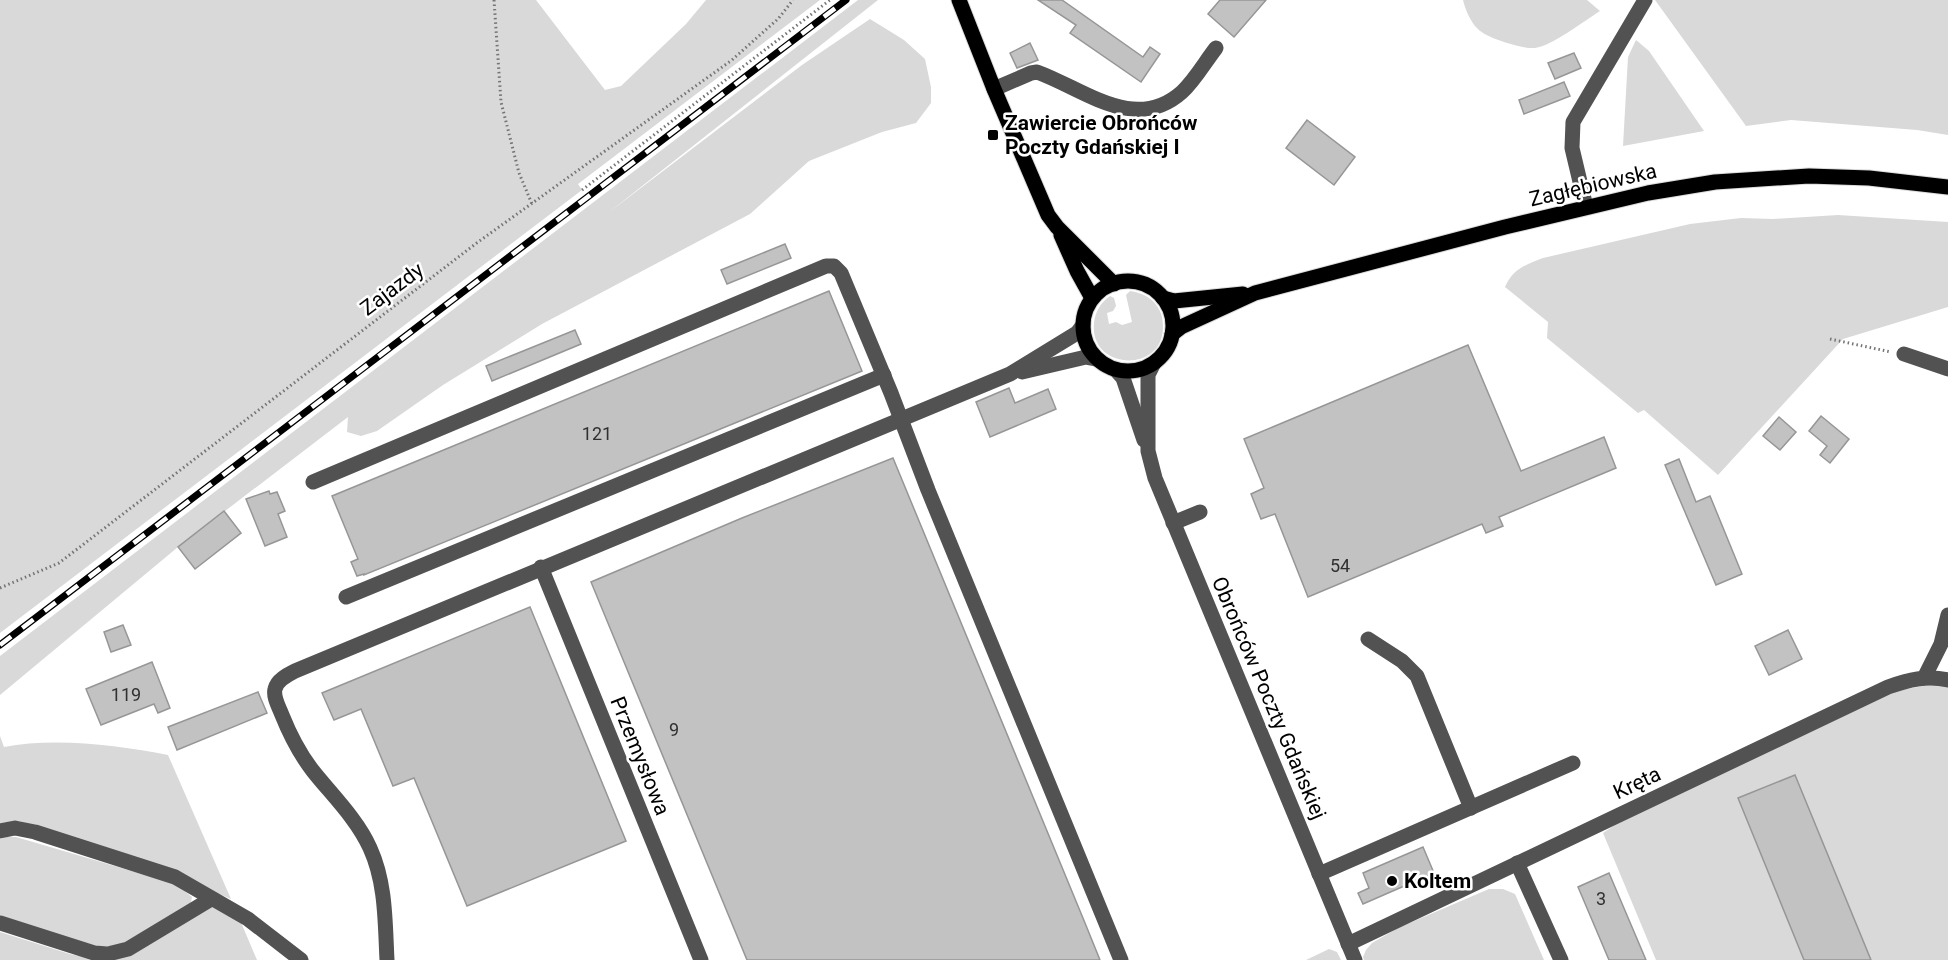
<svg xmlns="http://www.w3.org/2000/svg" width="1948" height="960" font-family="Roboto,sans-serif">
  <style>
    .green { fill: #d9d9d9 }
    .building { fill: #c2c2c2; stroke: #969696; stroke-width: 1.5 }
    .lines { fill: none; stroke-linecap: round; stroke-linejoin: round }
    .major-casing { stroke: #dbdbdb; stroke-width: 17 }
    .path { stroke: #747474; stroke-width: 3; stroke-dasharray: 1.5 3; stroke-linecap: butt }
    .minor { stroke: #525252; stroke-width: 15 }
    .major { stroke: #000; stroke-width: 15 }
    .rail-casing { stroke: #000; stroke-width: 7 }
    .rail { stroke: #fff; stroke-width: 4.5; stroke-dasharray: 14; stroke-linecap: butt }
    .poi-dot { fill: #000; stroke: #fff; stroke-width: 2 }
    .labels { text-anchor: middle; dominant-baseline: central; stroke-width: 5; stroke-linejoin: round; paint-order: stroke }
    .number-label { font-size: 18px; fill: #303030 }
    .poi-label { font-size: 21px; font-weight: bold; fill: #000; stroke: #fff; text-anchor: start }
    .street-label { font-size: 21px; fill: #000; stroke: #fff }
  </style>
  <rect width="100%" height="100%" fill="#fff"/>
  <g class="green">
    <polygon points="0,0 536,0 605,90 621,86 686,24 706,0 820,0 578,184 582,190 0,633"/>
    <polygon points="858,0 878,0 608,213 802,65 870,19 904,40 925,59 931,87 931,103 916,123 882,132 809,161 750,214 542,324 443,385 377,431 361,436 347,432 348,417 178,547 0,695 0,656"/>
    <path d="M1463 0H1587L1600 11C1584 21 1552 46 1535 48 1522 49 1486 38 1478 29 1471 23 1465 9 1463 0Z"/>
    <polygon points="1655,0 1948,0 1948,135 1917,130 1791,120 1746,126"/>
    <polygon points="1636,40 1649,51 1704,131 1623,146 1628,57"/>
    <path d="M1838 215 1948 222V307L1843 339 1718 475 1644 410 1638 413 1547 338 1548 322 1505 287C1513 269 1525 265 1543 258L1690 224 1741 218 1773 219Z"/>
    <path d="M1130 291C1141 293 1150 296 1157 306 1162 313 1163 320 1163 328 1162 374 1089 370 1094 323 1095 312 1101 302 1110 296L1114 298 1116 306 1113 311 1107 313 1109 324 1116 322 1122 325 1132 322 1126 295Z"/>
    <polygon points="1936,684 1948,687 1948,960 1656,960 1603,833 1615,825 1878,698 1900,690"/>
    <path d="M0 736 4 747C53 737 119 745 168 755L231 899 212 891 19 821 0 823Z"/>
    <polygon points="6,837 16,837 176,884 192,897 191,902 188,906 118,946 96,946 0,917 0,839"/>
    <polygon points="1489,889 1503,889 1515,894 1544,960 1364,960 1363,957 1366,950 1372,943 1398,928"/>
    <polygon points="211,906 240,920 257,960 114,960 129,955"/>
    <polygon points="0,932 70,954 98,960 0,960"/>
    <polygon points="1329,949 1337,952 1341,960 1306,960"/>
  </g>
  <g class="building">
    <polygon points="1038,0 1062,0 1143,57 1150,47 1160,54 1141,82 1070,33 1076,25"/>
    <polygon points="1220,0 1266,0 1234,37 1208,14"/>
    <polygon points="1030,43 1038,60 1017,68 1010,53"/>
    <polygon points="1574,53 1581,68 1555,79 1548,63"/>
    <polygon points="1564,82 1570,96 1524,114 1519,100"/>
    <polygon points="1307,120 1355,157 1334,185 1286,148"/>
    <polygon points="785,244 791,258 727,284 721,270"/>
    <polygon points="829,291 862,371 364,575 364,574 357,576 351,562 358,559 332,496"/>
    <polygon points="575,330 581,344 492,381 486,366"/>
    <polygon points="1468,345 1521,471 1604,437 1616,468 1499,517 1503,526 1486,533 1482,524 1308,597 1275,514 1261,519 1251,494 1264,488 1244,439"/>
    <polygon points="1009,388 1015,403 1048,389 1056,409 990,437 976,402"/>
    <polygon points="1821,416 1849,439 1830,463 1820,455 1827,446 1809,431"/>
    <polygon points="1779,417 1796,432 1780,450 1763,436"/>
    <polygon points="893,458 1085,923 1100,960 747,960 591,582 742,518"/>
    <polygon points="1679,459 1696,502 1710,496 1742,574 1716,585 1665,465"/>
    <polygon points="269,491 270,494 277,492 285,511 278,514 287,537 265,546 246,499"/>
    <polygon points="224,511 241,533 195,569 178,547"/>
    <polygon points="530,607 626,841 467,906 414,778 393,786 361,709 334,720 322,693"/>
    <polygon points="123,625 131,645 111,652 104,632"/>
    <polygon points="1788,630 1802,659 1769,675 1755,646"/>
    <polygon points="152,662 170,708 158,713 154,704 101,725 86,689"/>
    <polygon points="258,692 267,713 177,750 168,727"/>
    <polygon points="1795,775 1871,960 1804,960 1738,798"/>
    <polygon points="1423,847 1434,873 1363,904 1358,893 1369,888 1363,873"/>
    <polygon points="1609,873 1629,920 1646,960 1609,960 1578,887"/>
  </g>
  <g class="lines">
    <g class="major-casing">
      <g id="major">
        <polyline points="959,0 994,89 1048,215 1057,227 1114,284"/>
        <polyline points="1061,235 1077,271 1092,298"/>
        <circle cx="1128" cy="326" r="45"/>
        <polyline points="1163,298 1174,301 1243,294"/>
        <polyline points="1172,334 1181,327 1255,293 1505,227 1648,193 1715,182 1809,176 1869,178 1948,187"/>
      </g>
    </g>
    <g class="path">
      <polyline points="494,0 501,102 519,173 532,204"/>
      <polyline points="582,190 830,0"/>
      <polyline points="1830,339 1891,352"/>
      <polyline points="0,588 59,563 478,242 732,60 778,19 793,0"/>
    </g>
    <g class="minor">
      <path d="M994 89 1031 73 1037 72C1084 89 1135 134 1182 92 1195 80 1205 62 1216 48"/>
      <polyline points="1586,207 1572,148 1573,122 1645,0"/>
      <polyline points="1904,354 1948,369"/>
      <polyline points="1154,363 1148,375 1148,451 1155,478 1355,960"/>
      <polyline points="1116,370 1123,378 1144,440"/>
      <polyline points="1022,372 1086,357 1097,359"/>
      <polyline points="313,482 826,266 834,266 841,273 891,393 928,490 1121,960"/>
      <polyline points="1173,523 1200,512"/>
      <polyline points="541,567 701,960"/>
      <polyline points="346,597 884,375"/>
      <polyline points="1368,639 1402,661 1417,676 1471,808"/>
      <polyline points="1924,678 1941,644 1948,615"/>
      <polyline points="0,831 15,828 35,832 175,877 248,919 301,960"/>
      <polyline points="1517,863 1561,960"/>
      <polyline points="1319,874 1573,763"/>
      <polyline points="0,923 94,953 108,954 128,949 211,899"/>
      <path d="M1348 944 1888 687C1908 680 1927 675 1948 680"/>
      <path d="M387 960C385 922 386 883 370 848 357 819 332 795 313 771 299 753 290 735 282 715 279 707 273 697 275 689 277 680 287 675 295 671L1010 374 1077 333 1083 325"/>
    </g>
    <use href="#major" class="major"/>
    <g class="rail-casing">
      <polyline id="rail" points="0,645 846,0"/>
    </g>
    <use href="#rail" class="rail"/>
  </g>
  <g class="poi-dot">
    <rect x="987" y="129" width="12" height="12" rx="3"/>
    <circle cx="1392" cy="881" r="6"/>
  </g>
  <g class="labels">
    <g class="number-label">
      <text x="597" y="433">121</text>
      <text x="1340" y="565">54</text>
      <text x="126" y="694">119</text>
      <text x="674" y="729">9</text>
      <text x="1601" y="898">3</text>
    </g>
    <g class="poi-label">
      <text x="1005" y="123">Zawiercie Obrońców<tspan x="1005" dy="24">Poczty Gdańskiej I</tspan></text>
      <text x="1404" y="881">Koltem</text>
    </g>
    <g class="street-label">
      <text transform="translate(1593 185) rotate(-13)">Zagłębiowska</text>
      <text transform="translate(392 289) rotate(-37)">Zajazdy</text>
      <text transform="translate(1269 698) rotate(67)">Obrońców Poczty Gdańskiej</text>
      <text transform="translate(640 756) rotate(68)">Przemysłowa</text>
      <text transform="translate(1637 783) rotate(-25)">Kręta</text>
    </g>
  </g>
</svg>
